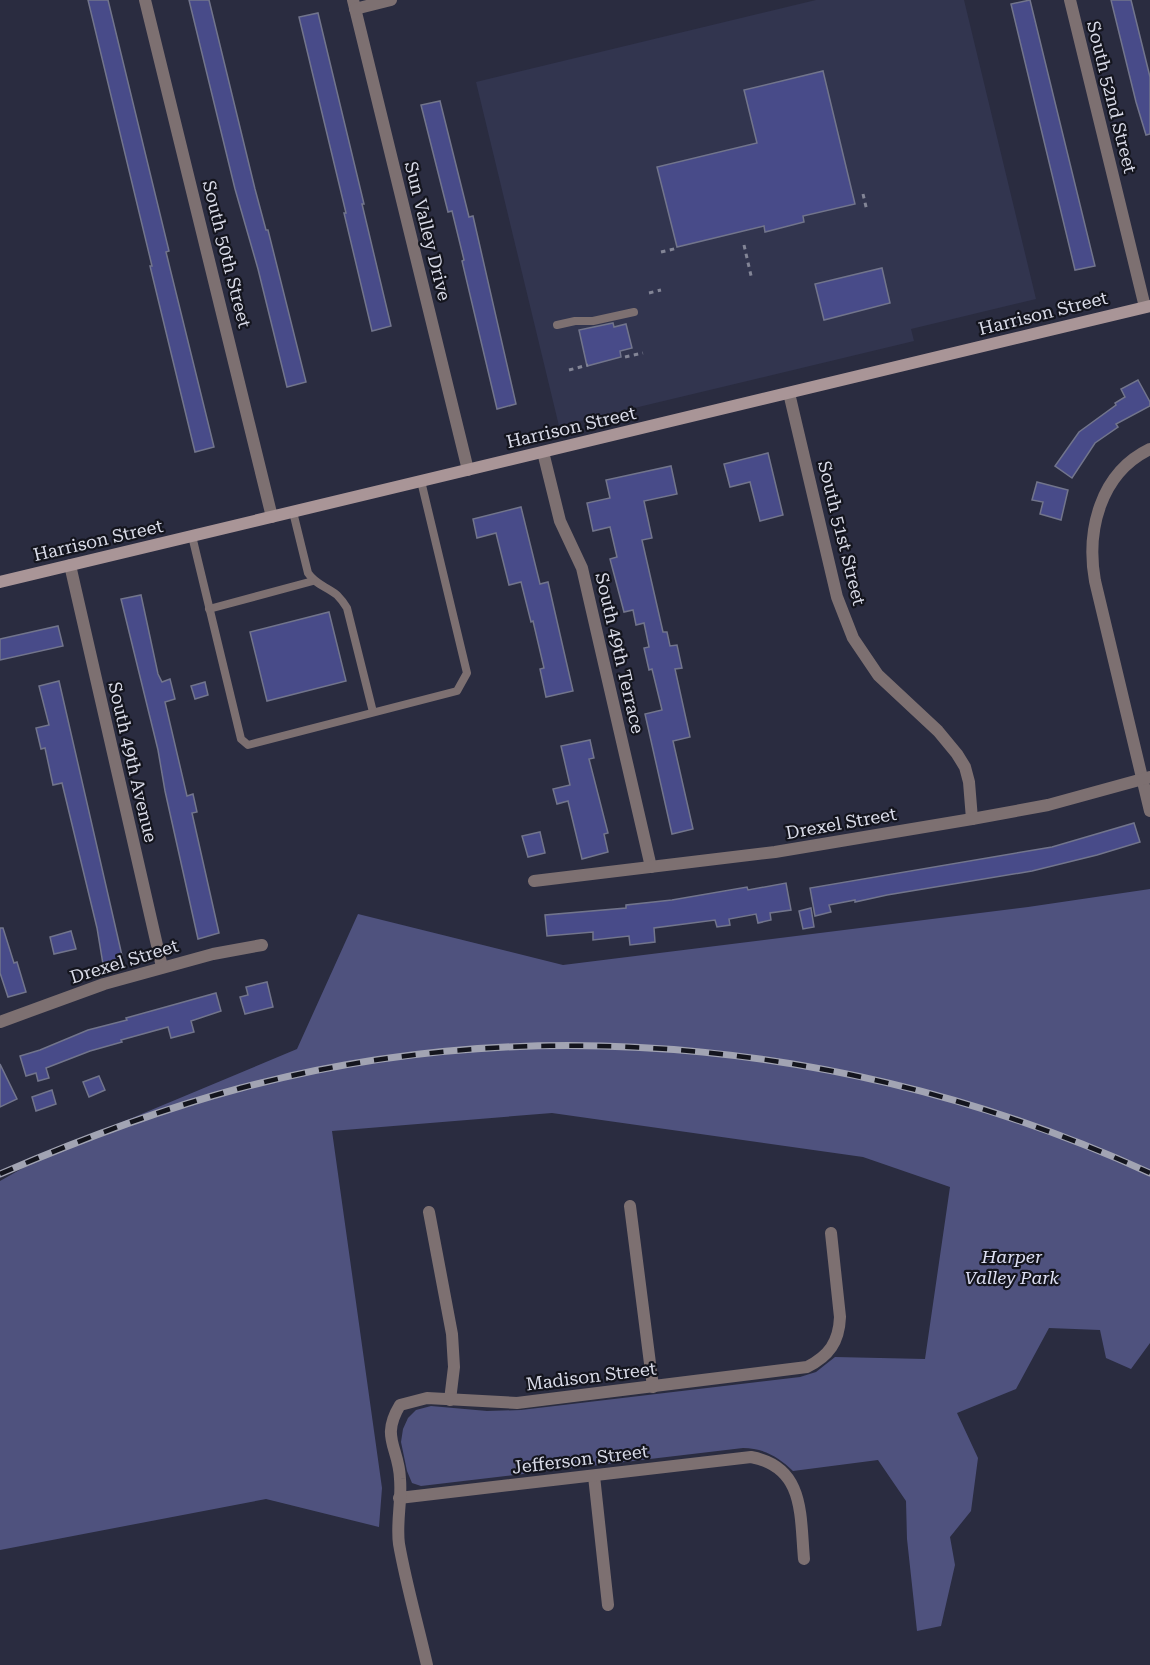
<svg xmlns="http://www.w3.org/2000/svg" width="1150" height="1665" font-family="'Roboto Serif',serif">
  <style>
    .built { fill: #32354f }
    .green { fill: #4f527e }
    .building { fill: #484b89; stroke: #72758c; stroke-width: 1.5 }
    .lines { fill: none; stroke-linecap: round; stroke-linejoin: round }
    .path { stroke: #838596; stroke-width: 3; stroke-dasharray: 4.5 4.5; stroke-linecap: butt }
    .service { stroke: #7d7071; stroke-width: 8 }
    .minor { stroke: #7d7071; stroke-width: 12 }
    .secondary { stroke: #a99597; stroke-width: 12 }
    .rail-casing { stroke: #a2a4b3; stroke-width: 7 }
    .rail { stroke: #14151e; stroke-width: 4.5; stroke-dasharray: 14; stroke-linecap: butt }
    .labels { text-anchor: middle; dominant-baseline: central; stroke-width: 4.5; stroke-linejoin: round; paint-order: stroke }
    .street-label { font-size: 18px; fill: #d9dbe8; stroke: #14151e }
    .park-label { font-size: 18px; font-style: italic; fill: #dee0f4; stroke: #14151e }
  </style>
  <rect width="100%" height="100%" fill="#2a2c40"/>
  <polygon class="built" points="816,0 964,0 1036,299 911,329 914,341 559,426 476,82"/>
  <path class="green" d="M1150 889V1343L1131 1369 1106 1358 1100 1330 1049 1328 1016 1389 957 1413 978 1458 971 1511 950 1537 955 1565 941 1626 917 1631 907 1539 906 1501 878 1460 793 1471C779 1457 763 1448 743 1448L421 1486 412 1483 407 1471 401 1442 403 1429 408 1418 416 1410 431 1406 487 1411 521 1410 800 1377 816 1372 835 1357 925 1359 950 1187 863 1157 552 1113 332 1131 382 1488 379 1527 266 1499 0 1550V1181L53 1151 297 1049 358 914 563 965 1028 907Z"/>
  <g class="building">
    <polygon points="88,0 108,0 169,251 166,252 214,447 195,452 150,266 152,266"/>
    <polygon points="189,0 209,0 255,189 266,230 268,230 306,382 287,387 258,269 235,189"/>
    <polygon points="1030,0 1095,266 1075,270 1011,4"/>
    <polygon points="1111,0 1131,0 1150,77 1150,134 1146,135 1136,102"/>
    <polygon points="318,13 364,204 362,204 391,326 372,331 344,213 346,213 299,17"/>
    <polygon points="823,71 855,204 803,216 804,222 765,232 764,226 677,247 657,167 757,143 744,90"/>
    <polygon points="440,101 469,217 473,216 516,404 497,409 462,261 464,260 452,211 448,212 421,105"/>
    <polygon points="882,268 890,303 824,320 815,284"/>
    <polygon points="613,323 614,327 626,324 632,348 620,351 621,357 587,366 579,330"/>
    <polygon points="1138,380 1150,402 1150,406 1116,424 1118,427 1095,443 1072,478 1055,466 1079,432 1116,405 1115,403 1125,397 1121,389"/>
    <polygon points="768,453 783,515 760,521 750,482 730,487 724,464"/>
    <polygon points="671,466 677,494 644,501 652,538 642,540 663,632 667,632 670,646 677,645 682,668 675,669 690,737 673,741 693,829 672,834 645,714 662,710 652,669 649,670 644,648 649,647 644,623 636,625 633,610 624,612 610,559 617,557 610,527 593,531 587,503 610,498 606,480"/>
    <polygon points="1037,482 1068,490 1061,520 1040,514 1043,502 1032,500"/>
    <polygon points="521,507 540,584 548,582 573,691 546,697 540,669 544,668 533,621 531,622 521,582 509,585 496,533 477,538 473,519"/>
    <polygon points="141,595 158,674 162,682 170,679 175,699 165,702 187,796 193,794 197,812 192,813 219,933 198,939 165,791 158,750 121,599"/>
    <polygon points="329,612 346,681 267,701 250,632"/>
    <polygon points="58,626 63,646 0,660 0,639"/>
    <polygon points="59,681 123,960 103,964 97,928 62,783 53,785 45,748 41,749 36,728 49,725 39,686"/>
    <polygon points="205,682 208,695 195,699 191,686"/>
    <polygon points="590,740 594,758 589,759 608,833 604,834 608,852 582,859 568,801 557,804 553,789 570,785 561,746"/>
    <polygon points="1134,823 1140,842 1097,855 1032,871 887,895 855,902 855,900 829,905 831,912 815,916 810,888 1052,847"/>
    <polygon points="540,832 545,853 528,857 522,836"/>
    <polygon points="786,883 791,910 770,913 771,920 758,923 756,914 729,919 730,925 717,927 715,920 654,928 655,942 630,945 629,936 593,940 593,932 547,936 545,915 626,908 626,905 672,900 747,887 748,890"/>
    <polygon points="811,908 814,927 803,929 799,911"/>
    <polygon points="0,928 3,928 14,963 17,962 26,992 8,997 0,973"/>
    <polygon points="71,931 76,949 54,954 50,937"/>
    <polygon points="267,982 273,1007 245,1014 240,997 248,995 246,987"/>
    <polygon points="216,993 221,1011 191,1021 194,1032 171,1038 168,1027 121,1040 122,1042 90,1051 46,1068 49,1078 38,1081 36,1073 26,1076 20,1056 40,1050 88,1030 127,1020 126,1018"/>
    <polygon points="0,1064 17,1099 0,1107"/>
    <polygon points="99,1076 105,1090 89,1097 83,1082"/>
    <polygon points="52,1090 56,1104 36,1111 32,1097"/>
  </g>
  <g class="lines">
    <g class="path">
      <polyline points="863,194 867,211"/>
      <polyline points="744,245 752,280"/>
      <polyline points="661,252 678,248"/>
      <polyline points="649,293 661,290"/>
      <polyline points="625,357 643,353"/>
      <polyline points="569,370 588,365"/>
    </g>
    <g class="service">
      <polyline points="557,325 575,321 593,321 634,312"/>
      <path d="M293 512 308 573C316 585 326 586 337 595 341 599 344 603 347 608L373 712"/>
      <polyline points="192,536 241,739 248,745 457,691 467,673 421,481"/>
      <polyline points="209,609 313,581"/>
    </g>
    <g class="minor">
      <polyline points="145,0 272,517"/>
      <polyline points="353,0 468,470"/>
      <polyline points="1070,0 1145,307"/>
      <polyline points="355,9 391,0"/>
      <polyline points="789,393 837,597 853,638 878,675 938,731 957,754 965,767 969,782 972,819"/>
      <path d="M1150 449C1100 473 1086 531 1095 581L1150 811"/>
      <polyline points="543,452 560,521 582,568 651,867"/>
      <polyline points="70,565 162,967"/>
      <polyline points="534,881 775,852 972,819 1048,805 1150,777"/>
      <polyline points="0,1022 104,984 213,954 262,945"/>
      <polyline points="630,1206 653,1387"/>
      <polyline points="429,1212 452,1334 454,1367 450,1400"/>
      <polyline points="594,1476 608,1605"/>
      <path d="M399 1498 751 1457C805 1467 800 1515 804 1559"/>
      <path d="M427 1665C418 1625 406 1584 399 1544 396 1522 402 1501 400 1479 399 1447 380 1438 400 1405L427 1398 517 1403 807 1367C829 1356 839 1342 840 1317L831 1233"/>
    </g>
    <polyline class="secondary" points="0,582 1150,306"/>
    <g class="rail-casing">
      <path id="rail" d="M0 1174C79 1140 158 1110 241 1088 542 1008 868 1044 1150 1173"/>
    </g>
    <use href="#rail" class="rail"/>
  </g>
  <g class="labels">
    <g class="street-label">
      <text transform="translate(1112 97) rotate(76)">South 52nd Street</text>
      <text transform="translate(428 231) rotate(76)">Sun Valley Drive</text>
      <text transform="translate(227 254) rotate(76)">South 50th Street</text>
      <text transform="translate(1043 313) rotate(-14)">Harrison Street</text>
      <text transform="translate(571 427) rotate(-13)">Harrison Street</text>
      <text transform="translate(842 533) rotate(76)">South 51st Street</text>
      <text transform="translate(98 540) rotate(-13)">Harrison Street</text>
      <text transform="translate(620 653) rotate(77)">South 49th Terrace</text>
      <text transform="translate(133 762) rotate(77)">South 49th Avenue</text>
      <text transform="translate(841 823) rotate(-10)">Drexel Street</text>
      <text transform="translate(124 961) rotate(-17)">Drexel Street</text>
      <text transform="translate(591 1376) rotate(-7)">Madison Street</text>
      <text transform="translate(580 1459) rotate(-7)">Jefferson Street</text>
    </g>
    <g class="park-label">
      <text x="1012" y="1256">Harper<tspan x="1012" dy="21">Valley Park</tspan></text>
    </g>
  </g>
</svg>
